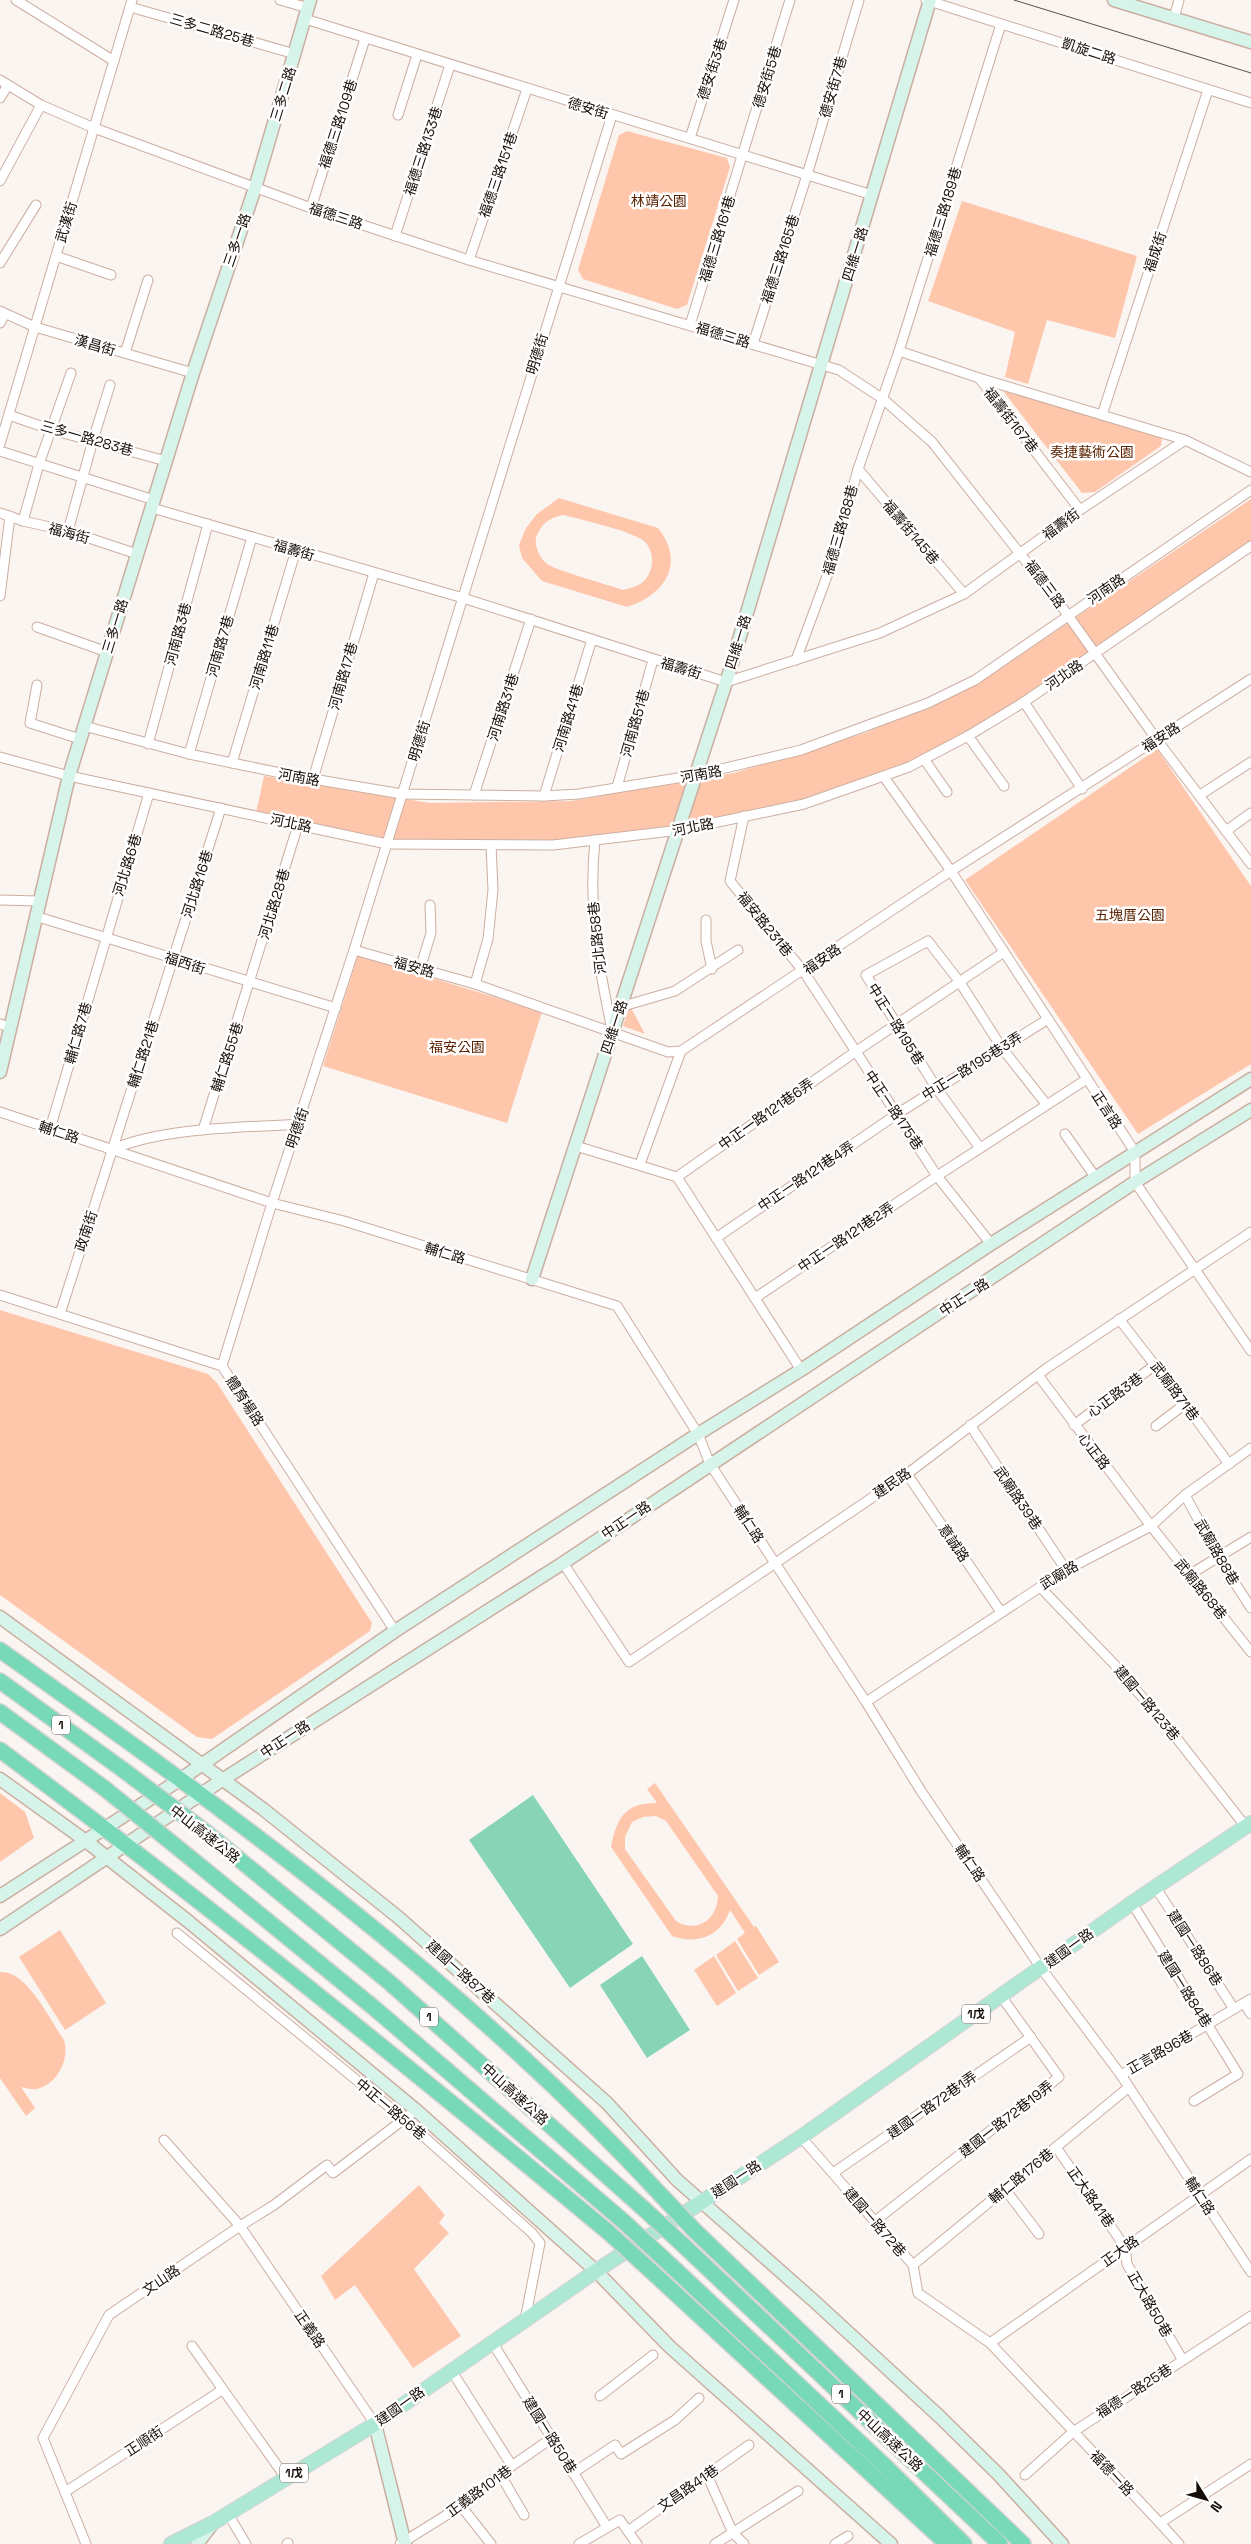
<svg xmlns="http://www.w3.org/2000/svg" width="1251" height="2544" font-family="'Space Grotesk','Noto Sans TC',sans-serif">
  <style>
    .green { fill: #fec7ac; fill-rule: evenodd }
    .water { fill: #88d4b9 }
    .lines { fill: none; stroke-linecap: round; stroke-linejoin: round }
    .street-casing { stroke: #ccaea0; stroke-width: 11 }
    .secondary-casing { stroke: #ccaea0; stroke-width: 15 }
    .primary-casing { stroke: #d5d3d3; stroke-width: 16 }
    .highway-casing { stroke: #d5d3d3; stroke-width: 18 }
    .street { stroke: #fff; stroke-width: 9 }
    .secondary { stroke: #d6f4e9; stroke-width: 12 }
    .primary { stroke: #ade8d4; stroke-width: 14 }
    .highway { stroke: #77d9b7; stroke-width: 15 }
    .tram { stroke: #574e4a; stroke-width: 1 }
    .highway-bridge-casing { stroke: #d5d3d3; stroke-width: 18; stroke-linecap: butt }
    .highway-bridge { stroke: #77d9b7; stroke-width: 15 }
    .labels { text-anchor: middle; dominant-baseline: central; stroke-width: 5; stroke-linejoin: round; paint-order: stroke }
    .shield { fill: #fff; stroke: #5d5652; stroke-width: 1 }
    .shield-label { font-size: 12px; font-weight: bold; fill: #170d08 }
    .street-label { font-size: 14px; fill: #170d08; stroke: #fff }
    .park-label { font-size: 14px; fill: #5a2200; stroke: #fff }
  </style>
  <rect width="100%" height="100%" fill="#fbf5f2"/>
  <g class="green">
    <polygon points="627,131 727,158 730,167 687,305 677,309 583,279 578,270 619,135"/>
    <polygon points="962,201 1137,256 1115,338 1047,320 1028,384 1005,377 1015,332 928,301"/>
    <polygon points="1000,387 1162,438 1161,446 1095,492 1082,493"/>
    <path d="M559 498 658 528C686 563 665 595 627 607L542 581 522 558 519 545 526 528 537 514ZM563 515C579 519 636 532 645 542 652 549 654 562 650 571 646 584 636 587 623 590 610 585 553 570 546 563 539 557 533 543 537 535 543 522 550 518 563 515Z"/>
    <polygon points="1251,499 1251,550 1108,647 963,734 906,763 802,799 686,824 555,840 392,839 256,813 264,776 430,803 571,801 734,773 865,733 979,683"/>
    <polygon points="1157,749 1251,886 1251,1064 1138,1134 965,880"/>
    <polygon points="358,955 542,1012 507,1123 323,1066"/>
    <polygon points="630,1006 645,1034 623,1026"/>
    <polygon points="0,1310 208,1374 217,1383 372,1623 370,1631 212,1739 197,1737 0,1595"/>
    <path d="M655 1783 754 1927 756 1926 779 1962 759 1975 737 1939 745 1933 730 1910C721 1936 698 1945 672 1936L611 1847C617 1818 624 1803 657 1803L647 1789ZM656 1816 666 1821 718 1896C717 1919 698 1934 676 1921L625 1849V1837L632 1822 643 1817Z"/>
    <polygon points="0,1793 25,1812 34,1838 0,1862"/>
    <polygon points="60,1930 106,2003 65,2030 19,1957"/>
    <polygon points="735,1941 758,1978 738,1991 716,1955"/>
    <polygon points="714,1956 736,1993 717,2006 694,1970"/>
    <path d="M0 1972C27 1970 50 2020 64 2040 70 2058 58 2084 37 2089 32 2090 26 2088 21 2087L35 2108 26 2116 0 2078Z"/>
    <polygon points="419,2185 445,2215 439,2223 449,2233 414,2269 461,2336 413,2368 355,2285 335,2300 321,2276"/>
  </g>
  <g class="water">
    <polygon points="533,1795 633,1944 570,1988 469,1840"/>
    <polygon points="642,1956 690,2030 647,2058 600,1985"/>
  </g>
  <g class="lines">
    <g class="street-casing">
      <g id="street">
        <polyline points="16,0 114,61"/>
        <polyline points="280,0 308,8"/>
        <polyline points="926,0 1251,103"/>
        <polyline points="130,7 295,54"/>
        <polyline points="1174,18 1179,0"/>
        <polyline points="305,19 872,195"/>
        <polyline points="0,80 41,105 94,128 311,208 469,260 839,370 883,399 932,442 1062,607 1157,740 1251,864"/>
        <polyline points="0,98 8,85"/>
        <polyline points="398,115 417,55"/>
        <polyline points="690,138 734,0"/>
        <polyline points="0,181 41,105"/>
        <polyline points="311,208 365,39"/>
        <polyline points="395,236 450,65"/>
        <polyline points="56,256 111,275"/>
        <polyline points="469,260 527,89"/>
        <polyline points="0,263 36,205"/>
        <polyline points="0,311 35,327 193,373"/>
        <polyline points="0,323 5,314"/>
        <polyline points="690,325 790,0"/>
        <polyline points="753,344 807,175 859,0"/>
        <polyline points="899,351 979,378 1185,440"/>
        <polyline points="125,353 148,280"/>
        <polyline points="979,378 1080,510"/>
        <polyline points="9,415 52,430 166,461"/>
        <polyline points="1102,415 1208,90"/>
        <polyline points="0,444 132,0"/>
        <polyline points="0,451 154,500"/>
        <polyline points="858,469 964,594"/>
        <polyline points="152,508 463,598 726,682 880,633 964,594 1080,510 1185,440 1251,472"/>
        <polyline points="0,513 23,521 68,531 137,554"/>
        <polyline points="23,521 39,464 71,373"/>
        <polyline points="68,531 93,440 110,385"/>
        <polyline points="0,596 10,516"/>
        <polyline points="37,627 107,652"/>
        <polyline points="796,660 834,557 858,469 899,351 1001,24"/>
        <polyline points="37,685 30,723 80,739"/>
        <polyline points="1024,702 1082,789"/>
        <polyline points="84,726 189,754 295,776 402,794 544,796 579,794 696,775 801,750 928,703 975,680 1251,490"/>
        <polyline points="968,736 1004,786"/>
        <polyline points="148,744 208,524"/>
        <polyline points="189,754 252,537"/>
        <polyline points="0,757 69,776 387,844 553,845 680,830 804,804 909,767 968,736 1024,702 1251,546"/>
        <polyline points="924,759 947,792"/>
        <polyline points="232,763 296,550"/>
        <polyline points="884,777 951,871 1135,1152 1135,1182 1251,1351"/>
        <polyline points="313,779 374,573"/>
        <polyline points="617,787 653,660"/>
        <polyline points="474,795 531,619"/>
        <polyline points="1200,795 1251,762"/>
        <polyline points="544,796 592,639"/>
        <polyline points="744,816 730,881 804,972 937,1176 991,1244"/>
        <polyline points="1226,831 1251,813"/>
        <path d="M595 840C588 908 598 963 612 1030"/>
        <polyline points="0,900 38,901"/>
        <polyline points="35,916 336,1008"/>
        <polyline points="706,920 706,941 712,969"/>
        <polyline points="354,950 475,984 668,1052 681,1051 951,871 1251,679"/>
        <polyline points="420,969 431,933 430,905"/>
        <polyline points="475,984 488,939 493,890 491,845"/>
        <polyline points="620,1007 675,991 738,950"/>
        <polyline points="0,1024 10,1027"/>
        <polyline points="0,1112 272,1203 344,1221 617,1306 698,1434 710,1464 866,1702 921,1791 1041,1968 1121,2075 1251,2272"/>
        <polyline points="50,1129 149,793"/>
        <polyline points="203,1130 298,825"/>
        <polyline points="1065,1134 1096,1178"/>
        <polyline points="576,1146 677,1177 801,1370"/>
        <polyline points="980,1148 937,1089 866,975 928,941 959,981 1002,1048 1046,1104"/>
        <path d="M113 1149C166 1127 241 1128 299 1124"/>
        <polyline points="640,1164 681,1051"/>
        <polyline points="677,1177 855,1052 1004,952"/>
        <polyline points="716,1238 897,1114 1048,1019"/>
        <polyline points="0,1295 222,1366 395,1631"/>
        <polyline points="755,1298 937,1176 1087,1079"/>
        <polyline points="60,1314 221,808"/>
        <polyline points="1119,1319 1185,1404 1229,1464"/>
        <polyline points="222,1366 272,1203 354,950 612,115"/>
        <polyline points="1038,1375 1151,1526 1251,1652"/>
        <polyline points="970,1425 1066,1570"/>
        <polyline points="1074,1425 1155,1365"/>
        <polyline points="1156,1426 1185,1404"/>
        <polyline points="907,1474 1001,1612"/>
        <polyline points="1185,1495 1219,1558 1251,1608"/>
        <polyline points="563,1563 629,1662 907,1474 1047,1368 1251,1232"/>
        <polyline points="1189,1575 1251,1537"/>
        <polyline points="1040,1587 1114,1664 1171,1731 1246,1827"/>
        <polyline points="866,1702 1066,1570 1151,1526 1185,1495 1251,1448"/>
        <polyline points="1156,1888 1234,2009"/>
        <polyline points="1132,1903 1238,2074 1194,2101"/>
        <polyline points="177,1933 404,2119 532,2233 540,2243 525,2320"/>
        <polyline points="1244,2003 1251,2014"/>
        <polyline points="1121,2075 1251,1999"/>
        <polyline points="801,2137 913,2265 918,2293 990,2343 1160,2523 1251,2464"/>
        <polyline points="164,2140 240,2226 375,2424"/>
        <polyline points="1056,2147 1125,2247 1127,2264 1182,2359"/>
        <polyline points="833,2173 1031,2037"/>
        <polyline points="1004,2188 1039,2234"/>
        <polyline points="875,2221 1059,2077 1001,1996"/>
        <polyline points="913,2265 1129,2087"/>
        <polyline points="492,2342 607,2527"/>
        <polyline points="990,2343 1251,2159"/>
        <polyline points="192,2346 286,2478"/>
        <polyline points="451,2370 512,2466"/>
        <polyline points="600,2396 653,2355"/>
        <polyline points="573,2473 615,2445 621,2454 675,2420 699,2398"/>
        <polyline points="500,2474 524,2515"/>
        <polyline points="707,2475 733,2533 744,2544"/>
        <polyline points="1025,2475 1073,2432 1251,2316"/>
        <polyline points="65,2492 222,2390"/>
        <polyline points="461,2506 491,2544"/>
        <polyline points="228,2514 246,2544"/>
        <polyline points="1160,2523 1179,2544"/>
        <polyline points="628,2531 749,2445"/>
        <polyline points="86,2544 43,2438 109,2315 240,2226 274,2205 327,2165 333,2173 416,2110"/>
        <polyline points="287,2544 288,2543"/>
        <polyline points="400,2544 461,2506 500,2474 552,2438"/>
        <polyline points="579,2544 620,2520 637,2544"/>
        <polyline points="715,2544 798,2491"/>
        <polyline points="835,2544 848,2536"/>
      </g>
    </g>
    <g class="secondary-casing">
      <g id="secondary">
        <polyline points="1114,0 1251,42"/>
        <polyline points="0,1072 69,776 193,373 255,188 310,0"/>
        <polyline points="532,1279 729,673 930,0"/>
        <polyline points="0,1617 263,1809 398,1917 607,2103 677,2180 814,2301 940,2417 999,2475 1062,2544"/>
        <polyline points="0,1779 86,1841 189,1922 416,2110 596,2271 670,2347 891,2544"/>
        <polyline points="0,1896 181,1779 395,1631 698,1434 801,1370 991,1244 1251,1079"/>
        <polyline points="0,1929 222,1780 563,1563 1135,1182 1251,1110"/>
        <polyline points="375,2424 405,2544"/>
        <polyline points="197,2544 213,2523"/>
      </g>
    </g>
    <g class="primary-casing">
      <polyline id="primary" points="171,2544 213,2523 375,2424 596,2271 801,2137 1132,1903 1251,1823"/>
    </g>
    <g class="highway-casing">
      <g id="highway">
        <path d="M0 1650C233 1815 465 1983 659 2193"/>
        <polyline points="0,1681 122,1769"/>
        <polyline points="0,1712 104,1788"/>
        <path d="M0 1750C208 1904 408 2066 607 2231"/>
        <polyline points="207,1833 389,1982 644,2209"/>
        <polyline points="188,1856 373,2007 623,2221"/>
        <polyline points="695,2231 1023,2544"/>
        <polyline points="682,2244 1000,2544"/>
        <polyline points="664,2259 885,2466 964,2544"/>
        <polyline points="650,2270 947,2544"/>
      </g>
    </g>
    <use href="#street" class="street"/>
    <use href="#secondary" class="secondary"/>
    <use href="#primary" class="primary"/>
    <use href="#highway" class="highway"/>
    <polyline class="tram" points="1014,0 1251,73"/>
    <g class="highway-bridge-casing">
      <g id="highway-bridge">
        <polyline points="122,1769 207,1833"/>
        <polyline points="104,1788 188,1856"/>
        <polyline points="659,2193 695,2231"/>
        <polyline points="644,2209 682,2244"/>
        <polyline points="623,2221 664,2259"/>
        <polyline points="607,2231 650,2270"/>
      </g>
    </g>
    <use href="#highway-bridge" class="highway-bridge"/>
  </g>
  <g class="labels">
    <g class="shield">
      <rect x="52" y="1715.5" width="18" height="19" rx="4"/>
      <rect x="962" y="2004.5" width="28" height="19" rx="4"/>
      <rect x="420" y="2007.5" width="18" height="19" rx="4"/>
      <rect x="832" y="2384.5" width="18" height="19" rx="4"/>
      <rect x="280" y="2463.5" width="28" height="19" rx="4"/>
    </g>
    <g class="shield-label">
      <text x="61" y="1725">1</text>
      <text x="976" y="2014">1戊</text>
      <text x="429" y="2017">1</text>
      <text x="841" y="2394">1</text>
      <text x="294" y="2473">1戊</text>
    </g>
    <g class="street-label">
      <text transform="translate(212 30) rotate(16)">三多二路25巷</text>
      <text transform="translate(1089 51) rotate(18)">凱旋二路</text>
      <text transform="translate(712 69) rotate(-72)">德安街3巷</text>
      <text transform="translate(767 77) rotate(-73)">德安街5巷</text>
      <text transform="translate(833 87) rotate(-74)">德安街7巷</text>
      <text transform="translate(283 94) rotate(-73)">三多二路</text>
      <text transform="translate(588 108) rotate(17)">德安街</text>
      <text transform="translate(338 124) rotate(-72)">福德三路109巷</text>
      <text transform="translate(423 151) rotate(-72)">福德三路133巷</text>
      <text transform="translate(498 175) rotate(-71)">福德三路151巷</text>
      <text transform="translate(943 212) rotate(-73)">福德三路189巷</text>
      <text transform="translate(336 216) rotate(18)">福德三路</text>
      <text transform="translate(66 222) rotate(-73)">武漢街</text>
      <text transform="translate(717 239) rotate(-73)">福德三路161巷</text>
      <text transform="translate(237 240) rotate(-71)">三多一路</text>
      <text transform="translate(1155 252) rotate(-72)">福成街</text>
      <text transform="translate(855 254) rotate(-73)">四維一路</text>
      <text transform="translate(780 259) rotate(-72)">福德三路165巷</text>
      <text transform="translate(723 335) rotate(17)">福德三路</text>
      <text transform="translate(95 345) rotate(16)">漢昌街</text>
      <text transform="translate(537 354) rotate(-73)">明德街</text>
      <text transform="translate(1011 420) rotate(52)">福壽街167巷</text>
      <text transform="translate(87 438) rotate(16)">三多一路283巷</text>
      <text transform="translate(1061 524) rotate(-36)">福壽街</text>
      <text transform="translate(840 530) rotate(-74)">福德三路188巷</text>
      <text transform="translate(911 532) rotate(50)">福壽街145巷</text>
      <text transform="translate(69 533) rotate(15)">福海街</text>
      <text transform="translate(294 550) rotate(16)">福壽街</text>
      <text transform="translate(1045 584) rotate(53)">福德三路</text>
      <text transform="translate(1106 589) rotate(-34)">河南路</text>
      <text transform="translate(115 626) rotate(-73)">三多一路</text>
      <text transform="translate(178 634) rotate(-75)">河南路3巷</text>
      <text transform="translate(738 642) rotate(-73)">四維一路</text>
      <text transform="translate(220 646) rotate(-74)">河南路7巷</text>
      <text transform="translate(264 657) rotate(-73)">河南路11巷</text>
      <text transform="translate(681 668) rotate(17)">福壽街</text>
      <text transform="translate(1064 675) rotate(-34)">河北路</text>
      <text transform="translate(343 676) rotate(-74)">河南路17巷</text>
      <text transform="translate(503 707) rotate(-72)">河南路31巷</text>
      <text transform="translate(568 718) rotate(-73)">河南路41巷</text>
      <text transform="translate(635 723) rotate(-74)">河南路51巷</text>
      <text transform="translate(1161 737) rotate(-33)">福安路</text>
      <text transform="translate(419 741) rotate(-73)">明德街</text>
      <text transform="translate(701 774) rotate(-10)">河南路</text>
      <text transform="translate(299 777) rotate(10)">河南路</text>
      <text transform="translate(291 823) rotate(12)">河北路</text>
      <text transform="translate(693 827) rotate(-11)">河北路</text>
      <text transform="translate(127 865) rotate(-73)">河北路6巷</text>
      <text transform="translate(197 884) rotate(-72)">河北路16巷</text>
      <text transform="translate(274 904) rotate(-73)">河北路28巷</text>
      <text transform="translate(765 924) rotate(51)">福安路231巷</text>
      <text transform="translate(597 938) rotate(-96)">河北路58巷</text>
      <text transform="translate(822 959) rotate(-34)">福安路</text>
      <text transform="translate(185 963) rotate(18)">福西街</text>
      <text transform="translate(414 967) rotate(16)">福安路</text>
      <text transform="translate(896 1024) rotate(58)">中正一路195巷</text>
      <text transform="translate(614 1027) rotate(-72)">四維一路</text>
      <text transform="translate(78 1033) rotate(-74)">輔仁路7巷</text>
      <text transform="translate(143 1054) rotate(-72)">輔仁路21巷</text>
      <text transform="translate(227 1057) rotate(-72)">輔仁路55巷</text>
      <text transform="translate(972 1066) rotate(-32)">中正一路195巷3弄</text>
      <text transform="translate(894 1110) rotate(56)">中正一路175巷</text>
      <text transform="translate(1107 1110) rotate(57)">正言路</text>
      <text transform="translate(766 1114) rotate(-35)">中正一路121巷6弄</text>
      <text transform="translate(297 1128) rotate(-71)">明德街</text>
      <text transform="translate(59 1132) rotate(18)">輔仁路</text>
      <text transform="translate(806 1176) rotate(-34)">中正一路121巷4弄</text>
      <text transform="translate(86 1231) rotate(-72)">政南街</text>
      <text transform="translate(846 1237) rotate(-34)">中正一路121巷2弄</text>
      <text transform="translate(445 1253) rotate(17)">輔仁路</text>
      <text transform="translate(964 1297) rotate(-33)">中正一路</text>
      <text transform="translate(1175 1391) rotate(53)">武廟路71巷</text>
      <text transform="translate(1115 1395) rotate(-36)">心正路3巷</text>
      <text transform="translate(245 1401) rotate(57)">體育場路</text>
      <text transform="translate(1094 1451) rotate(53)">心正路</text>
      <text transform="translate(892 1483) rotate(-34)">建民路</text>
      <text transform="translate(1018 1498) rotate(56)">武廟路39巷</text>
      <text transform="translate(626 1520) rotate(-34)">中正一路</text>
      <text transform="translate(749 1524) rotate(57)">輔仁路</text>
      <text transform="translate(954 1543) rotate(56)">意誠路</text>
      <text transform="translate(1217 1552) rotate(60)">武廟路88巷</text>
      <text transform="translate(1059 1575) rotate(-31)">武廟路</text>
      <text transform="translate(1201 1589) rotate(51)">武廟路68巷</text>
      <text transform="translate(1147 1703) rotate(50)">建國一路123巷</text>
      <text transform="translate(285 1739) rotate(-33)">中正一路</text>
      <text transform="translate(205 1834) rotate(38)">中山高速公路</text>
      <text transform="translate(970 1863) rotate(56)">輔仁路</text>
      <text transform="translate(1069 1948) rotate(-36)">建國一路</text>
      <text transform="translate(1195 1948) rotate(57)">建國一路86巷</text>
      <text transform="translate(461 1972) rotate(42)">建國一路87巷</text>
      <text transform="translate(1185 1989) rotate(58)">建國一路84巷</text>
      <text transform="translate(1160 2052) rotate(-30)">正言路96巷</text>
      <text transform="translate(515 2094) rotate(42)">中山高速公路</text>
      <text transform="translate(932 2105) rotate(-35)">建國一路72巷1弄</text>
      <text transform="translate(391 2109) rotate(40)">中正一路56巷</text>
      <text transform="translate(1006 2119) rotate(-38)">建國一路72巷19弄</text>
      <text transform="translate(1021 2176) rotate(-39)">輔仁路176巷</text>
      <text transform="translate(736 2179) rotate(-33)">建國一路</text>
      <text transform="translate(1200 2196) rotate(57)">輔仁路</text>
      <text transform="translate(1091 2197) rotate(55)">正大路41巷</text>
      <text transform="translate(875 2222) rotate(49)">建國一路72巷</text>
      <text transform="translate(1120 2251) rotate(-35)">正大路</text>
      <text transform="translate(161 2280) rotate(-34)">文山路</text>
      <text transform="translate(1150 2304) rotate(60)">正大路50巷</text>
      <text transform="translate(310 2329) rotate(56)">正義路</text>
      <text transform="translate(1134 2391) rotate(-33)">福德一路25巷</text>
      <text transform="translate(400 2406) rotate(-35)">建國一路</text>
      <text transform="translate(550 2435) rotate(58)">建國一路50巷</text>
      <text transform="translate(890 2440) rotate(43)">中山高速公路</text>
      <text transform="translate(144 2441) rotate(-33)">正順街</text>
      <text transform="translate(1112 2473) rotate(47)">福德一路</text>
      <text transform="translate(688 2488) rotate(-35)">文昌路41巷</text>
      <text transform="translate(479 2491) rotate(-36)">正義路101巷</text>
    </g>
    <g class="park-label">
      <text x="659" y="201">林靖公園</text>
      <text x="1092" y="452">奏捷藝術公園</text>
      <text x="1130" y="915">五塊厝公園</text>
      <text x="457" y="1047">福安公園</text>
    </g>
  </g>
  <g transform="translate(1206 2499) rotate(127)" stroke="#ffffff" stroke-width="4" paint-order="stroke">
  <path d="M0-4L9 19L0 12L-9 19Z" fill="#170d08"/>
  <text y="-8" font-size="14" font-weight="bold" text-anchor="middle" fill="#170d08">N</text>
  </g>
</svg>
